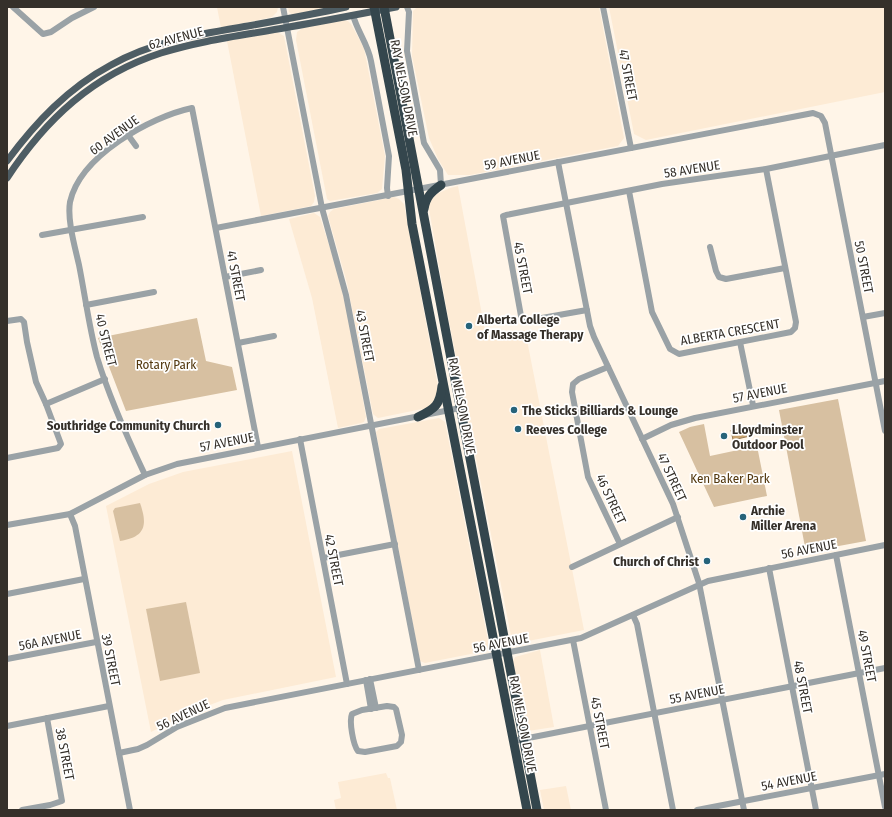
<svg xmlns="http://www.w3.org/2000/svg" width="892" height="817" font-family="'Fira Sans Condensed',sans-serif">
  <style>
    .built { fill: #fdebd5 }
    .green { fill: #d7c0a1 }
    .water { fill: #c9a36e; stroke: #9d805a }
    .lines { fill: none; stroke-linecap: round; stroke-linejoin: round }
    .minor { stroke: #9aa2a6; stroke-width: 6 }
    .major { stroke: #4e5d64; stroke-width: 7 }
    .highway { stroke: #34464d; stroke-width: 9 }
    .poi-dot { fill: #26637a; stroke: #fff; stroke-width: 1.5 }
    .labels { text-anchor: middle; dominant-baseline: central; stroke-width: 3.5; stroke-linejoin: round; paint-order: stroke }
    .street-label { font-size: 13px; fill: #35302a; stroke: #fff }
    .poi-label { font-size: 13px; font-weight: bold; fill: #35302a; stroke: #fff; text-anchor: start }
    .park-label { font-size: 13px; fill: #52370d; stroke: #fff }
  </style>
  <rect width="100%" height="100%" fill="#fff5e8"/>
  <g class="built">
    <polygon points="217,7 278,7 277,12 272,17 221,28"/>
    <polygon points="288,7 331,7 293,15 289,12"/>
    <polygon points="417,7 599,7 624,138 618,146 470,175 448,175 438,159 429,138 412,56 413,11"/>
    <polygon points="609,7 885,7 885,92 646,140 634,134"/>
    <polygon points="343,20 348,21 351,24 364,48 385,156 382,189 377,193 330,201 327,199 296,40 297,32 303,28"/>
    <polygon points="277,32 284,36 315,196 314,202 311,206 261,216 227,41"/>
    <polygon points="458,186 486,336 525,330 584,630 518,643 513,643 512,641 446,306 429,209 429,200 432,196 450,188"/>
    <polygon points="394,197 399,199 404,204 438,387 437,399 427,408 378,418 373,414 347,283 328,216 330,212 334,209"/>
    <polygon points="314,213 320,217 336,267 347,311 366,417 364,422 361,423 338,428 312,298 289,219"/>
    <polygon points="439,418 445,422 489,646 486,651 425,663 420,661 376,432 379,429"/>
    <polygon points="292,451 336,677 223,700 191,712 151,732 106,506 149,484 183,472"/>
    <polygon points="540,650 554,727 528,731 527,728 513,661 515,657"/>
    <polygon points="386,773 388,778 390,778 397,810 336,810 334,800 341,798 338,782"/>
    <polygon points="566,786 571,810 544,810 540,790"/>
  </g>
  <g class="green">
    <polygon points="197,318 206,361 232,367 237,390 126,411 98,338"/>
    <polygon points="838,399 866,541 806,552 779,410"/>
    <polygon points="704,424 710,456 757,446 767,496 714,507 679,432 690,427"/>
    <path d="M140 503C148 526 145 537 120 541L113 511 115 508Z"/>
    <polygon points="186,602 200,673 160,681 146,609"/>
  </g>
  <polygon class="water" points="748,427 750,436 733,440 731,430"/>
  <g class="lines">
    <g class="minor">
      <polyline points="13,7 43,34 51,32 72,18 94,7"/>
      <polyline points="283,7 322,208 346,295 419,670"/>
      <polyline points="407,7 409,12 407,51 410,67 424,143 440,170 441,185"/>
      <polyline points="603,7 631,148"/>
      <path d="M353 15C357 31 368 44 371 61L389 156 387 188 388 196"/>
      <polyline points="128,135 136,146"/>
      <polyline points="558,162 590,326 594,337 673,504 699,583 744,810"/>
      <polyline points="629,191 652,312 670,349 679,354 791,332 795,328 796,322 766,169"/>
      <polyline points="216,228 813,113 821,116 825,123 885,431"/>
      <polyline points="42,235 143,217"/>
      <polyline points="710,247 716,271 719,277 726,279 785,268"/>
      <polyline points="225,277 261,270"/>
      <polyline points="86,305 154,292"/>
      <polyline points="587,310 525,321 521,316 503,216 506,215 662,184 766,169 885,145"/>
      <polyline points="863,317 885,313"/>
      <polyline points="7,321 21,319 24,322 27,342 36,382 46,404 61,444 58,448 7,458"/>
      <polyline points="740,342 753,405"/>
      <polyline points="238,343 274,336"/>
      <polyline points="608,367 579,379 573,384 572,392 588,477 620,544"/>
      <polyline points="46,404 105,379"/>
      <polyline points="300,439 347,684"/>
      <polyline points="642,439 671,425 695,418 885,381"/>
      <path d="M145 475C127 437 109 397 97 357 89 327 85 295 79 265 75 247 67 220 70 202 80 156 150 117 192 108L258 447"/>
      <polyline points="70,514 75,526 130,810"/>
      <polyline points="7,525 70,514 145,475 177,464 460,408"/>
      <polyline points="836,555 885,807"/>
      <polyline points="323,558 395,544"/>
      <polyline points="572,567 678,517"/>
      <polyline points="769,568 816,810"/>
      <polyline points="7,594 84,579"/>
      <polyline points="633,615 637,624 673,810"/>
      <polyline points="573,640 606,810"/>
      <polyline points="7,659 96,642"/>
      <polyline points="370,679 376,708"/>
      <polyline points="366,680 371,709"/>
      <path d="M387 706 394 707 396 709 402 735 401 742 397 746 365 752 358 751C353 745 349 721 352 714L362 710Z"/>
      <polyline points="7,726 109,706"/>
      <polyline points="513,741 885,668"/>
      <polyline points="119,753 138,749 147,745 177,727 225,708 581,638 708,581 885,545"/>
      <polyline points="22,810 50,805 62,801 47,718"/>
      <polyline points="697,810 885,774"/>
    </g>
    <g class="major">
      <path d="M7 161C36 122 68 88 111 65 153 41 201 34 248 26 281 20 314 14 346 7"/>
      <path d="M7 178C46 119 93 75 161 53 202 40 246 35 289 27 324 21 360 14 396 7"/>
    </g>
    <g class="highway">
      <polyline points="374,7 406,170 412,224 527,810"/>
      <polyline points="384,7 537,810"/>
      <path d="M424 209C426 197 431 192 441 185"/>
      <path d="M418 417C435 409 440 405 442 386"/>
    </g>
  </g>
  <g class="poi-dot">
    <circle cx="469" cy="326" r="4"/>
    <circle cx="514" cy="410" r="4"/>
    <circle cx="218" cy="425" r="4"/>
    <circle cx="518" cy="429" r="4"/>
    <circle cx="724" cy="436" r="4"/>
    <circle cx="743" cy="517" r="4"/>
    <circle cx="707" cy="561" r="4"/>
  </g>
  <g class="labels">
    <g class="street-label">
      <text transform="translate(176 38) rotate(-15)">62 AVENUE</text>
      <text transform="translate(628 75) rotate(79)">47 STREET</text>
      <text transform="translate(404 88) rotate(79)">RAY NELSON DRIVE</text>
      <text transform="translate(114 135) rotate(-36)">60 AVENUE</text>
      <text transform="translate(512 160) rotate(-11)">59 AVENUE</text>
      <text transform="translate(692 169) rotate(-9)">58 AVENUE</text>
      <text transform="translate(864 267) rotate(79)">50 STREET</text>
      <text transform="translate(523 268) rotate(79)">45 STREET</text>
      <text transform="translate(236 276) rotate(79)">41 STREET</text>
      <text transform="translate(730 332) rotate(-10)">ALBERTA CRESCENT</text>
      <text transform="translate(365 336) rotate(79)">43 STREET</text>
      <text transform="translate(106 340) rotate(76)">40 STREET</text>
      <text transform="translate(760 393) rotate(-11)">57 AVENUE</text>
      <text transform="translate(462 406) rotate(79)">RAY NELSON DRIVE</text>
      <text transform="translate(227 442) rotate(-11)">57 AVENUE</text>
      <text transform="translate(672 477) rotate(65)">47 STREET</text>
      <text transform="translate(611 499) rotate(65)">46 STREET</text>
      <text transform="translate(809 549) rotate(-11)">56 AVENUE</text>
      <text transform="translate(334 560) rotate(79)">42 STREET</text>
      <text transform="translate(50 640) rotate(-11)">56A AVENUE</text>
      <text transform="translate(501 643) rotate(-11)">56 AVENUE</text>
      <text transform="translate(867 656) rotate(79)">49 STREET</text>
      <text transform="translate(111 660) rotate(79)">39 STREET</text>
      <text transform="translate(803 687) rotate(79)">48 STREET</text>
      <text transform="translate(697 694) rotate(-11)">55 AVENUE</text>
      <text transform="translate(183 715) rotate(-25)">56 AVENUE</text>
      <text transform="translate(600 723) rotate(79)">45 STREET</text>
      <text transform="translate(523 724) rotate(79)">RAY NELSON DRIVE</text>
      <text transform="translate(65 754) rotate(79)">38 STREET</text>
      <text transform="translate(789 781) rotate(-11)">54 AVENUE</text>
    </g>
    <g class="poi-label">
      <text x="477" y="319">Alberta College<tspan x="477" dy="15">of Massage Therapy</tspan></text>
      <text x="522" y="410">The Sticks Billiards &amp; Lounge</text>
      <text x="210" y="425" text-anchor="end">Southridge Community Church</text>
      <text x="526" y="429">Reeves College</text>
      <text x="732" y="429">Lloydminster<tspan x="732" dy="15">Outdoor Pool</tspan></text>
      <text x="751" y="510">Archie<tspan x="751" dy="15">Miller Arena</tspan></text>
      <text x="699" y="561" text-anchor="end">Church of Christ</text>
    </g>
    <g class="park-label">
      <text x="166" y="364">Rotary Park</text>
      <text x="730" y="478">Ken Baker Park</text>
    </g>
  </g>
  <rect width="892" height="817" fill="none" stroke="#35302a" stroke-width="16"/>
</svg>
